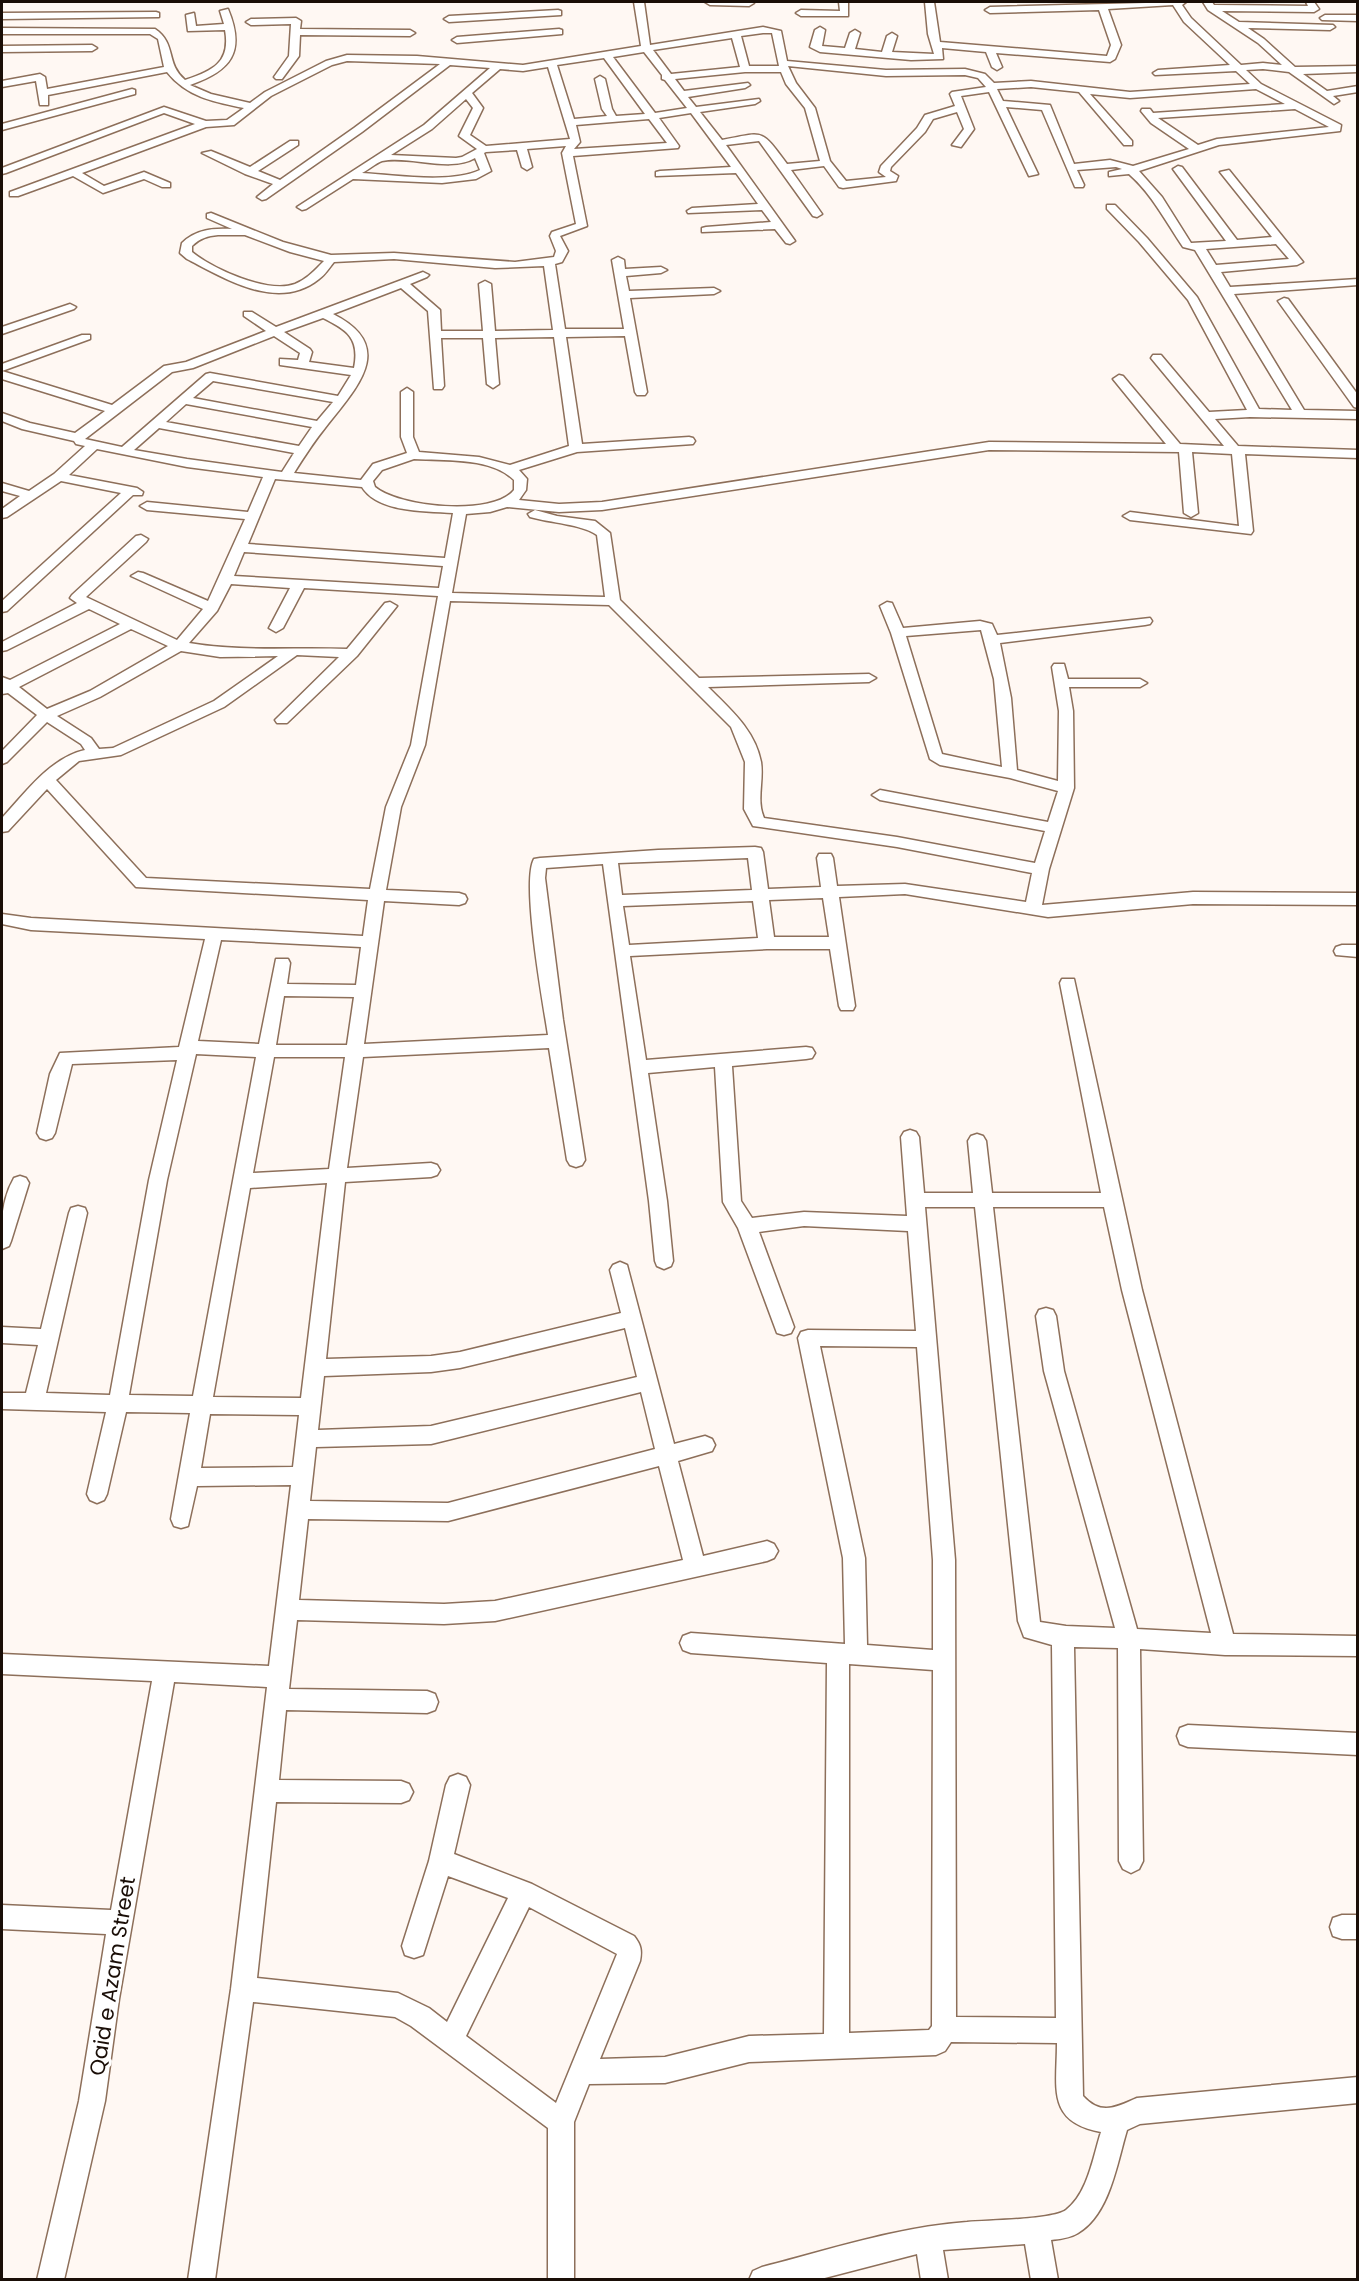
<svg xmlns="http://www.w3.org/2000/svg" width="1359" height="2281" font-family="Poppins,sans-serif">
  <style>
    .lines { fill: none; stroke-linecap: round; stroke-linejoin: round }
    .minor-casing { stroke: #8d6f5a; stroke-width: 3 }
    .minor { fill: #fff; fill-rule: evenodd }
    .labels { text-anchor: middle; dominant-baseline: central; stroke-width: 6; stroke-linejoin: round; paint-order: stroke }
    .near-street-label { font-size: 21px; fill: #1a0e07; stroke: #fff }
  </style>
  <rect width="100%" height="100%" fill="#fff8f3"/>
  <g class="lines">
    <g class="minor-casing">
      <g id="minor">
        <path d="M634 2H644L650 45 763 27 781 31 787 61 886 70 965 69 985 74 994 83 1031 81 1130 92 1250 84 1236 71 1155 75 1153 73 1158 70 1230 65 1184 22 1173 5 1108 9 1121 45 1115 59 1110 62 996 53 1002 67 997 70 992 67 986 52 942 48 943 59 911 60 820 52 810 47 815 30 820 27 825 30 822 46 845 48 850 33 855 30 860 33 855 49 882 52 887 36 892 33 897 36 892 52 934 54 928 34 925 2H934L940 42 1107 56 1111 45 1099 10 990 13 985 10 990 7 1186 2 1182 5 1191 18 1241 65 1263 63 1282 65 1258 43 1208 10 1203 2H1212L1214 5 1308 6 1306 2H1314L1319 9 1314 12 1222 11 1239 22 1333 25 1335 27 1330 30 1248 28 1264 39 1295 67 1358 66V72L1303 74 1327 91 1358 86V92L1333 96 1339 101 1334 104 1289 72 1263 69 1246 70 1261 84 1341 125 1340 131 1219 145 1139 171 1162 197 1191 243 1226 241 1173 169 1178 166 1182 167 1237 240 1272 237 1220 172 1229 170 1303 262 1297 265 1221 272 1230 287 1358 279V285L1234 294 1304 410 1358 411V419L1250 417 1215 419 1238 446 1358 450V458L1245 454 1253 531 1251 534 1130 520 1123 516 1130 512 1239 526 1232 454 1192 452 1198 513 1191 517 1184 513 1179 452 989 450 602 510 559 512 507 507 490 512 466 514 452 593 605 597 597 535C581 524 551 523 530 517L528 514 535 510 557 516 595 521 610 533 620 600 699 678 869 674 876 678 869 682 708 687C730 709 755 730 761 762 764 781 756 800 764 818L897 837 1035 863 1045 831 880 800 872 795 880 790 1048 822 1058 791 1010 778 940 765 930 759 891 633 880 606 887 602 892 603 903 628 980 621 992 624 997 635 1150 618 1152 621 1150 624 1145 625 1000 643 1011 698 1017 770 1058 781 1059 711 1052 667 1054 664H1064L1068 679H1140L1147 683 1140 687H1069L1073 711 1074 788 1049 869 1042 905 1193 892 1358 893V905L1193 904 1048 917 905 894 839 897 855 1006 853 1010H841L839 1006 830 949H767L630 956 646 1060 806 1047 812 1048 815 1053 812 1058 806 1059 732 1066 741 1201 752 1218 804 1212 907 1216 901 1137 904 1132 910 1130 916 1132 919 1137 924 1193H973L968 1141 971 1136 977 1134 983 1136 986 1141 992 1193H1101L1060 983 1062 979H1074L1142 1290 1233 1634 1358 1636V1656L1225 1655 1140 1649 1143 1861 1139 1869 1131 1873 1123 1869 1119 1861 1118 1648 1074 1647 1083 2096C1101 2116 1116 2107 1137 2098L1358 2077V2103L1140 2124 1127 2130C1117 2163 1110 2214 1078 2233 1070 2238 1060 2239 1051 2240L1058 2280H1031L1025 2244 943 2250 948 2280H921L917 2254 817 2280H749L753 2271 762 2267C829 2250 897 2227 967 2222 987 2220 1052 2220 1066 2210 1088 2193 1093 2157 1101 2132 1046 2122 1057 2088 1057 2043L951 2042 945 2051 936 2055 749 2062 665 2083 589 2084 574 2122V2280H548V2128L411 2026 395 2017 253 2002 215 2280H188L231 1989 267 1687 174 1682 119 1999 105 2101 64 2280H37L79 2101 106 1934 2 1929V1905L111 1910 152 1681 2 1674V1654L269 1666 291 1485 197 1486 188 1526 181 1528 174 1526 171 1519 190 1413 126 1412 107 1494 104 1500 97 1503 90 1500 87 1494 106 1412 2 1409V1393H26L38 1345 2 1343V1327L41 1329 69 1213 71 1208 78 1206 85 1208 87 1213 46 1393 110 1395 149 1180 177 1060 72 1064 55 1133 52 1138 46 1140 40 1138 37 1133 50 1074 60 1053 179 1047 205 939 31 930 2 924V914L31 918 363 936 368 900 136 887 47 789 8 831 2 832V818C25 793 50 758 85 750L81 744 47 722 7 762 2 764V751L37 715 8 693 2 694V677L10 680 120 624 89 609 7 650 2 651V642L77 603 70 598 72 595 136 536 141 535 148 539 146 542 86 597 177 640 203 609 131 576 138 572 143 573 208 601 245 519 147 510 140 506 147 502 248 512 263 477 187 467 97 449 69 475 137 488 143 492 142 495H133L7 611 2 612V601L121 493 61 481 7 517 2 518V509L20 496 2 491V483L29 491 54 474 85 446 76 444 74 441 22 429 2 421V413L30 423 75 433 105 411 2 379V364L82 335H90V339L2 371 112 405 164 366 186 362 266 331 244 316V312H252L276 327 423 272 429 275 427 277 410 284 440 310 441 331H483L479 284 485 281 491 284 495 331 553 330 544 266 495 268 394 259 334 262C329 268 325 275 319 279 278 312 226 279 187 259L180 253 182 243C196 229 214 228 232 229L207 218V214L211 213 283 242 331 255 394 253 515 262 554 257 556 251 550 236 552 232 576 224 562 153 566 146 527 149 532 167 527 170 522 167 517 150 486 152 484 153 491 171 476 179 442 183 353 179 306 209 302 210 297 207 424 125 490 68 450 65 362 132 266 199 262 200 257 197 273 184 245 174 202 153 211 151 250 167 290 141H298V145L258 171 280 180 354 128 440 64 347 61 332 65 271 96 234 125 206 127 82 173 104 186 144 172 170 183V187H162L144 179 103 193 73 176 18 196H10V192L195 124 164 113 6 173 2 174V168L164 107 206 121 227 120 244 108C214 102 187 97 167 72L48 95V105H40L36 81 2 87V81L40 74 45 77 47 89 164 67 158 39 150 34H2V28L155 29C177 44 165 63 185 80 212 71 231 63 225 30L188 31 186 15 194 13 196 26 224 24 220 11 228 9C246 52 231 71 190 85L211 94 250 103 265 92 326 61 347 55 417 56 523 65 641 46ZM763 33H772L779 66H749L741 36ZM732 38 740 67 671 74 653 50ZM644 52 662 75V79L665 80 687 108 655 113 613 57ZM604 58 645 114 616 116 612 109 605 79 600 76 595 79 602 109 607 116 574 119 557 65ZM788 66 886 76 965 75 978 78 986 87 952 92 950 94 955 106 925 115 917 128 881 166 879 172 886 177 846 181 830 161 815 108 796 83ZM548 67 570 139 486 146 470 135 483 108 472 93 500 69 523 71ZM745 72H781L786 84 805 108 820 161 787 164C760 128 765 132 722 140L700 112 755 104 760 101 759 99 696 107 688 97 745 88 750 85 748 83 684 91 675 79ZM1031 87 1079 92 1124 145H1132V141L1090 94 1130 98 1256 89 1285 104 1153 113 1150 109H1142L1141 111 1151 123 1189 149 1133 166 1110 160 1074 164 1050 105 1003 101 997 89ZM989 92 1029 176 1038 174 1006 107 1042 110 1075 187H1083L1084 185 1077 170 1116 167 1122 169 1109 172V176L1129 174C1152 194 1166 222 1183 247L1195 250 1292 410 1259 409 1197 297 1147 238 1115 205H1107V209L1139 242 1188 300 1247 410 1209 412 1161 355H1153L1151 358 1224 446 1180 444 1123 376 1119 375 1113 379 1166 444 989 442 602 502 559 504 519 500 526 490 527 479 519 470 577 452 693 444 695 441 693 438 689 437 582 444 566 337 625 336 635 392 637 395H645L647 392 630 298 714 294 720 291 714 288 629 291 626 276 661 273 667 270 661 267 625 269 624 260 618 257 612 260 624 329H565L555 264 562 262 568 251 560 236 587 226 573 156 678 148 679 146 659 118 691 113 731 167 660 171 656 172V176L736 173 758 204 692 208 687 211 688 213 762 210 771 222 706 227 702 228V232L775 229 786 243 790 244 795 241 726 145 759 141 813 216 817 217 822 214 791 170 824 166 839 187 843 188 896 181 898 176 890 171 891 167 925 132 933 119 957 112 964 129 952 145 961 147 974 129 961 96ZM466 99 473 108 459 136 477 149 462 157 456 158 391 155 432 129ZM1295 109 1329 127 1217 139 1198 145 1158 118ZM649 119 667 143 574 149 580 142 576 125ZM475 158 480 170C449 184 396 175 362 173 368 170 376 163 382 161 409 155 450 173 475 158ZM218 235H245L290 252 324 261C315 270 307 279 295 284 268 294 213 269 192 252V246C200 238 208 236 218 235ZM1276 244 1289 259 1216 265 1206 249ZM401 288 428 311 434 389H442L444 386 441 338H483L487 384 493 388 499 384 495 338 554 337 569 446 510 465 479 457 419 452 413 437V392L407 388 401 392V437L407 453 373 464 361 480 294 473C304 457 313 443 325 428 355 389 399 347 333 314ZM323 318C347 330 360 338 354 368L309 362 312 352 310 349 284 332ZM274 336 300 353 298 360 280 359V365L351 375 338 396 210 373 206 374 122 447 85 439 172 372 193 368ZM213 381 333 402 317 421 193 398ZM186 404 312 427 299 446 166 422ZM159 428 294 453 282 472 187 459 134 450ZM414 459C444 461 491 457 514 480V490C493 517 398 507 375 487L373 481 382 470ZM275 479 362 487C378 513 426 511 453 513L445 558 248 544ZM244 552 443 566 439 588 234 576ZM231 584 290 588 269 628 276 632 283 628 304 588 438 596 411 745 386 807 370 889 146 878 56 780 79 761 121 755 224 707 297 655 339 657 275 720 277 723H287L357 656 397 606 390 602 385 603 347 649C294 647 241 652 189 643L217 611ZM450 601 609 605 731 727 745 762 744 809 753 826 897 847 1032 873 1026 902 905 884 837 886 833 858 831 854H819L817 858 821 887 768 889 763 852 761 848 755 847 658 850 540 858 534 859C521 882 543 1003 548 1035L364 1044 384 901 459 905 465 903 467 899 465 895 459 893 386 890 401 807 425 745ZM131 629 168 646 90 691 47 709 19 687ZM981 630 994 679 1002 767 942 754 906 636ZM181 651 220 657 278 656 214 701 113 748 99 749 91 738 57 716 100 697ZM748 858 752 890 622 895 618 863ZM603 864 649 1201 655 1261 657 1266 664 1269 671 1266 673 1261 667 1201 648 1073 715 1067 723 1202 738 1228 777 1333 784 1335 791 1333 794 1327 759 1232 804 1226 908 1231 916 1331 808 1330 801 1332 798 1338 843 1558 845 1644 691 1633 683 1636 680 1643 683 1650 691 1653 827 1663 824 2034 749 2036 665 2057 600 2059 640 1961C642 1950 641 1945 634 1936L532 1884 454 1854 470 1785 466 1777 458 1774 450 1777 446 1785 429 1861 402 1946 405 1955 414 1958 423 1955 448 1876 508 1898 447 2022 429 2008 398 1993 257 1978 276 1802 401 1803 409 1800 413 1792 409 1784 401 1781 279 1780 286 1710 427 1713 435 1710 438 1702 435 1694 427 1691 289 1689 297 1620 444 1624 495 1621 767 1561 774 1558 778 1551 774 1544 767 1541 703 1556 678 1461 712 1451 715 1445 712 1439 705 1436 674 1444 627 1265 620 1262 613 1265 610 1270 621 1313 460 1352 431 1356 326 1359 345 1182 431 1177 437 1175 440 1170 437 1165 431 1163 347 1168 363 1057 549 1048 567 1160 570 1165 576 1167 582 1165 585 1160 563 1020 545 878 546 868ZM823 898 829 937H774L769 900ZM753 901 758 938 629 945 623 906ZM221 940 361 947 356 985 287 984 290 963 288 959H276L259 1044 198 1041ZM284 996 354 997 347 1045H276ZM196 1054 256 1057 193 1396 129 1395 167 1180ZM274 1057H345L329 1169 253 1173ZM327 1183 301 1398 213 1397 250 1188ZM925 1207H975L1018 1621 1024 1637 1052 1645 1056 2018 956 2017 955 1560ZM993 1207H1104L1122 1290 1211 1633 1137 1629 1064 1371 1056 1316 1053 1310 1046 1308 1039 1310 1036 1316 1044 1371 1115 1628 1066 1626 1040 1622ZM625 1328 637 1377 431 1426 318 1430 324 1376 431 1372 460 1368ZM820 1346 917 1347 933 1560V1650L867 1645 865 1558ZM641 1392 655 1449 448 1503 310 1501 316 1447 431 1444ZM210 1414 299 1415 293 1467 201 1468ZM659 1466 683 1560 495 1601 444 1604 299 1600 308 1519 448 1521ZM849 1664 933 1670 932 2026 929 2030 849 2033ZM529 1907 617 1954 556 2103 466 2036Z"/>
        <polygon points="705,2 753,2 754,3 749,6 710,5"/>
        <polygon points="839,2 848,2 848,16 801,16 796,13 801,10 840,11"/>
        <polygon points="558,10 561,11 561,15 449,22 444,19 449,16"/>
        <polygon points="156,12 159,13 159,17 2,19 2,13"/>
        <polygon points="1325,15 1358,15 1358,21 1322,20 1320,18"/>
        <polygon points="296,18 301,21 300,29 410,30 415,33 410,36 300,35 299,56 282,79 276,79 274,77 289,56 291,24 251,25 246,22 251,19"/>
        <polygon points="559,29 562,30 562,34 457,43 452,40 457,37"/>
        <polygon points="2,46 92,45 97,48 92,51 2,52"/>
        <polygon points="132,89 135,90 135,94 2,130 2,124"/>
        <polygon points="1284,298 1288,299 1358,395 1358,408 1354,407 1278,301"/>
        <polygon points="70,304 76,307 74,309 2,334 2,327"/>
        <polygon points="1342,945 1358,945 1358,957 1336,955 1334,951 1336,947"/>
        <path d="M20 1176 26 1178 29 1183 11 1241 9 1246 2 1249C0 1225 2 1199 14 1178Z"/>
        <polygon points="1188,1725 1358,1733 1358,1755 1188,1747 1180,1744 1177,1736 1180,1728"/>
        <polygon points="1342,1915 1358,1915 1358,1939 1342,1939 1333,1936 1330,1927 1333,1918"/>
      </g>
    </g>
    <use href="#minor" class="minor"/>
  </g>
  <g class="labels">
    <g class="near-street-label">
      <text transform="translate(112 1976) rotate(-81)">Qaid e Azam Street</text>
    </g>
  </g>
  <rect width="1359" height="2281" fill="none" stroke="#1a0e07" stroke-width="6"/>
</svg>
